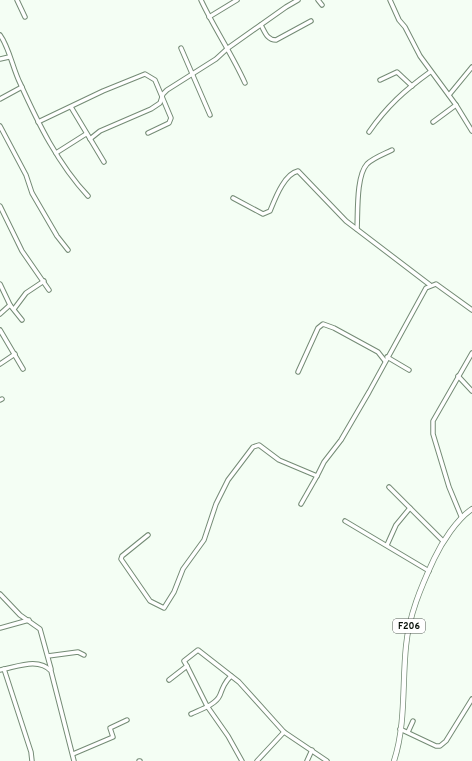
<svg xmlns="http://www.w3.org/2000/svg" width="472" height="761" font-family="Overpass,sans-serif">
  <style>
    .lines { fill: none; stroke-linecap: round; stroke-linejoin: round }
    .minor-casing { stroke: #748b75; stroke-width: 5.5 }
    .major-casing { stroke: #748b75; stroke-width: 6 }
    .minor { stroke: #fff; stroke-width: 3.5 }
    .major { stroke: #fff; stroke-width: 4.5 }
    .labels { text-anchor: middle; dominant-baseline: central; stroke-width: 3; stroke-linejoin: round; paint-order: stroke }
    .shield { fill: #fff; stroke: #525853; stroke-width: 1 }
    .shield-label { font-size: 9px; font-weight: bold; fill: #081109 }
  </style>
  <rect width="100%" height="100%" fill="#f4fef4"/>
  <g class="lines">
    <g class="minor-casing">
      <g id="minor">
        <polyline points="17,0 25,17"/>
        <path d="M201 0C214 28 232 54 245 83"/>
        <polyline points="318,0 322,5"/>
        <polyline points="390,0 399,20 405,27 420,56 456,105 472,131"/>
        <polyline points="209,17 237,0"/>
        <path d="M261 25C265 32 267 40 276 40L311 21"/>
        <path d="M0 35C9 47 13 69 20 83 38 123 58 164 88 196"/>
        <polyline points="181,48 210,115"/>
        <polyline points="0,59 9,57"/>
        <polyline points="380,80 397,72 412,86"/>
        <polyline points="449,95 472,67"/>
        <polyline points="0,99 22,87"/>
        <polyline points="71,107 104,162"/>
        <polyline points="38,122 103,91 145,74 155,80 171,118 169,123 148,133"/>
        <polyline points="433,122 456,105"/>
        <polyline points="0,126 26,175 32,193 57,236 68,250"/>
        <path d="M369 132C387 106 405 90 430 72"/>
        <polyline points="90,139 100,131 151,109 160,103 163,94 167,90 216,59 228,48 286,7 298,0"/>
        <polyline points="56,153 86,134"/>
        <path d="M233 198 263 214 270 211C275 199 284 174 298 171L346 221 430 285"/>
        <polyline points="0,206 22,251 49,290"/>
        <path d="M357 229C358 213 356 176 367 164 373 158 384 154 392 150"/>
        <polyline points="0,284 10,305 22,320"/>
        <polyline points="14,309 26,293 44,281"/>
        <polyline points="0,314 10,305"/>
        <polyline points="0,330 23,369"/>
        <polyline points="387,357 409,370"/>
        <polyline points="0,364 15,354"/>
        <polyline points="298,372 318,328 323,324 334,328 378,352 385,361"/>
        <polyline points="458,376 472,391"/>
        <polyline points="0,400 2,399"/>
        <polyline points="389,487 443,541"/>
        <polyline points="301,504 317,476"/>
        <polyline points="461,516 449,487 433,434 433,421 472,353"/>
        <polyline points="345,521 429,571"/>
        <polyline points="148,535 122,556 121,559 150,601 164,608 174,592 183,569 204,540 216,504 228,480 253,447 259,445 279,460 317,476 324,462 341,440 369,392 426,288 436,284 472,310"/>
        <polyline points="387,545 396,525 410,508"/>
        <polyline points="0,594 20,615 40,629 51,669"/>
        <polyline points="0,628 29,620"/>
        <polyline points="48,656 78,652 84,655"/>
        <polyline points="187,666 207,706 228,736 242,761"/>
        <polyline points="4,669 31,752 32,761"/>
        <path d="M0 670C17 667 38 657 51 671L74 761"/>
        <polyline points="169,680 187,666 184,661 198,650 239,682 284,732 327,761"/>
        <path d="M191 714C199 710 216 705 220 695 223 687 225 682 231 676"/>
        <polyline points="400,729 436,746 440,746 446,741 472,699"/>
        <polyline points="408,732 413,721"/>
        <polyline points="73,754 113,737 110,728 127,720"/>
        <polyline points="139,761 140,761"/>
        <polyline points="257,761 284,732"/>
        <polyline points="307,761 312,750"/>
      </g>
    </g>
    <g class="major-casing">
      <path id="major" d="M394 761C406 724 402 685 406 646 409 615 421 587 434 559 442 542 457 519 472 509"/>
    </g>
    <use href="#minor" class="minor"/>
    <use href="#major" class="major"/>
  </g>
  <g class="labels">
    <rect class="shield" x="393" y="619" width="32" height="14" rx="3"/>
    <g class="shield-label">
      <text x="409" y="626">F206</text>
    </g>
  </g>
</svg>
